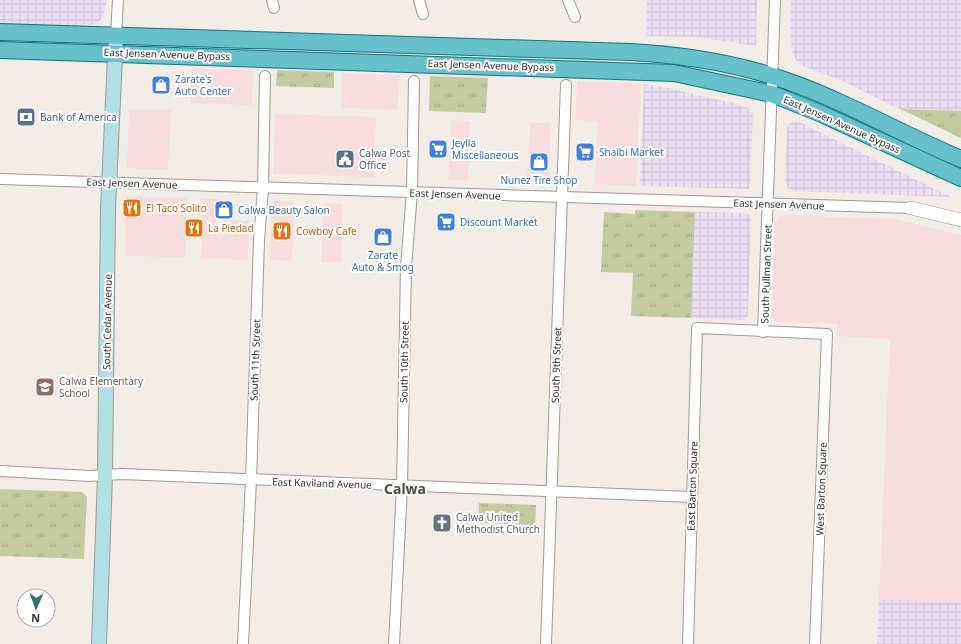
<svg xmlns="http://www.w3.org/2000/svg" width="961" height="644" font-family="'Noto Sans',sans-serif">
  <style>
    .commercial { fill: #f8ddde }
    .industrial { fill: url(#industrial-grid) }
    .grass { fill: url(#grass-tufts) }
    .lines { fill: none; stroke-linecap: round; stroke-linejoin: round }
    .minor-casing { stroke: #9e9994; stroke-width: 12 }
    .tertiary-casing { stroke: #9e9994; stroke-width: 14 }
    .secondary-casing { stroke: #9e9994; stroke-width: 16 }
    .primary-casing { stroke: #11737d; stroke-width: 18 }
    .minor { stroke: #fff; stroke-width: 10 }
    .tertiary { stroke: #fff; stroke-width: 13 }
    .secondary { stroke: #b2e0e5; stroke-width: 14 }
    .primary { stroke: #66c1cb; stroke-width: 16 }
    .labels { text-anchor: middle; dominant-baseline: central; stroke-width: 4; stroke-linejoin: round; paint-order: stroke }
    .street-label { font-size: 10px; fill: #312f2d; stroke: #fff }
    .shop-label { font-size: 10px; fill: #366cbe; stroke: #fff; text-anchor: start }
    .service-label { font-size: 10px; fill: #4e5e75; stroke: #fff; text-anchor: start }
    .food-label { font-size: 10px; fill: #c56008; stroke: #fff; text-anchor: start }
    .education-label { font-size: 10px; fill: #785e54; stroke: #fff; text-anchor: start }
    .worship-label { font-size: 10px; fill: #5b616d; stroke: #fff; text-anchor: start }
    .district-label { font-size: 14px; font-weight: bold; fill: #4d4844; stroke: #fff }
  </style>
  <defs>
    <pattern id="industrial-grid" width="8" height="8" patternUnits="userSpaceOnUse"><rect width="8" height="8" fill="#ebdff3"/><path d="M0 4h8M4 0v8" fill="none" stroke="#cac0d1"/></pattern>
    <pattern id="grass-tufts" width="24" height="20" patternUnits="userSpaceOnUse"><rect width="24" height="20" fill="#c4cc9f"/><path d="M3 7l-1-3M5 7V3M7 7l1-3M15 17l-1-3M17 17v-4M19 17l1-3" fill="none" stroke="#a0a682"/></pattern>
  </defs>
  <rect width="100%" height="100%" fill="#f3ede8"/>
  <g class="commercial">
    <polygon points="192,68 253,70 252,105 191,103"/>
    <polygon points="342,73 400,75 398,110 341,108"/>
    <polygon points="577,81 641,83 636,186 595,184 597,121 575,120"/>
    <polygon points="129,109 171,110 168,170 127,168"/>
    <polygon points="275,114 376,117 374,177 273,174"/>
    <polygon points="451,120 470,121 468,180 448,180"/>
    <polygon points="530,123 551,123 549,183 527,182"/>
    <polygon points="126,196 187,198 185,257 125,256"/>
    <polygon points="203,199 217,199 216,229 225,229 226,220 249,221 248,260 201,258"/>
    <polygon points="272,201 294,202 292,261 270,260"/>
    <polygon points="324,203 343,204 341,263 321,262"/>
    <polygon points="781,215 894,219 961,235 961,603 879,599 890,339 836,336 837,324 777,322 774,320 772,316 775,221"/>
  </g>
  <g class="industrial">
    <polygon points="0,0 107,0 103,17 96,24 0,28"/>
    <polygon points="647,0 757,0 756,46 698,37 646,36"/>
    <polygon points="791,0 961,0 961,111 900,109 838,79 800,65 793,55 790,33"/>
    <polygon points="644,84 664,87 733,103 746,107 753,113 750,186 749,189 640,186"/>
    <polygon points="791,122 799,122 951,197 791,191 786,185 785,181 787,128"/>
    <polygon points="695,212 747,213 751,217 748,315 745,320 691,318"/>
    <polygon points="879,599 961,603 961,644 877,644"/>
  </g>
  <g class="grass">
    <polygon points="277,70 334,72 334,88 276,86"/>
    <polygon points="430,76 488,78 486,113 429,111"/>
    <polygon points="900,109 961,111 961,138"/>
    <polygon points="635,210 695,212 691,318 631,316 633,273 601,272 604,212 635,214"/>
    <polygon points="0,489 82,492 87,497 84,559 0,556"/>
    <polygon points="479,503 536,505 535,525 478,523"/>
  </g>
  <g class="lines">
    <g class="minor-casing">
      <g id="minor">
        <polyline points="272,0 274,8"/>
        <polyline points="419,0 423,14"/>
        <polyline points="568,0 575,17"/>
        <polyline points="116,35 118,0"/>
        <polyline points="0,179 911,208"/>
        <polyline points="763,332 775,0"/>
        <polyline points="0,471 90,476 122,474 692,497"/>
        <polyline points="243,644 251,480 259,241 263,188 265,76"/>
        <polyline points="394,644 402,486 406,267 412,192 414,81"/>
        <polyline points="546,644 566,85"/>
        <polyline points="688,644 697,328 827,334 815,644"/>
      </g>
    </g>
    <g class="tertiary-casing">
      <polyline id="tertiary" points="911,208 961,220"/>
    </g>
    <g class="secondary-casing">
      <polyline id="secondary" points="99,644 105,476 108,209 116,35"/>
    </g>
    <g class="primary-casing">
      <g id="primary">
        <path d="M0 32 630 52C684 55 737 63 787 81 847 102 903 135 961 159"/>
        <polyline points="0,50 674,73 772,94 822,114 961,178"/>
      </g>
    </g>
    <use href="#minor" class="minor"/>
    <use href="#tertiary" class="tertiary"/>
    <use href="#secondary" class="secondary"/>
    <use href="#primary" class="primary"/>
  </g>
  <defs>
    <g id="shop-square" transform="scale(1)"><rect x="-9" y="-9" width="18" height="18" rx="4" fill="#3f7fe0" stroke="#fff"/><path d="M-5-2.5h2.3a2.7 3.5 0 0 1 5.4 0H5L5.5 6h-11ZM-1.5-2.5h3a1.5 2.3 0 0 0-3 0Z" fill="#fff"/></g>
    <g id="bank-square" transform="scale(1)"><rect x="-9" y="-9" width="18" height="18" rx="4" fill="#5c6f8a" stroke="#fff"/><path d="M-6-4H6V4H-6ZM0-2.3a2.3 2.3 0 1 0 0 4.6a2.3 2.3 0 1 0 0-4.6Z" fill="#fff"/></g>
    <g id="supermarket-square" transform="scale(1)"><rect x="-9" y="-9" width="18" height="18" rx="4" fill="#3f7fe0" stroke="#fff"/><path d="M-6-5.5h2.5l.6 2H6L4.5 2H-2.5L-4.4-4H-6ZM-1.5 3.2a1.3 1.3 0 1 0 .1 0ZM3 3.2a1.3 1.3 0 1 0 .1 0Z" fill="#fff"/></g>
    <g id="civic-square" transform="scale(1)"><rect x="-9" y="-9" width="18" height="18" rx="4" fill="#5c6f8a" stroke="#fff"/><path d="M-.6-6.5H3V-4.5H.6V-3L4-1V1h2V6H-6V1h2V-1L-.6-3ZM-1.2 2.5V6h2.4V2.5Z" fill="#fff"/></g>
    <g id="restaurant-square" transform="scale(1)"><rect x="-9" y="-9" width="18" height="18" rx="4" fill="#e8710a" stroke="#fff"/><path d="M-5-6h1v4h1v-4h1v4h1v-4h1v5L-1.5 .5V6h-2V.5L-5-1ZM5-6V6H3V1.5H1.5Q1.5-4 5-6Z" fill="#fff"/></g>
    <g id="school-square" transform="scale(1)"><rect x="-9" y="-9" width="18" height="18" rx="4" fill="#8d6e63" stroke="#fff"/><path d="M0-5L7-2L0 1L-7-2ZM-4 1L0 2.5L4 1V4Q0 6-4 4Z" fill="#fff"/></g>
    <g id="church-square" transform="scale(1)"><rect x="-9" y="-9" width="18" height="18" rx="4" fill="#6b7280" stroke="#fff"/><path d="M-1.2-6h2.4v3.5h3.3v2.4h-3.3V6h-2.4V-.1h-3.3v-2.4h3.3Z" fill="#fff"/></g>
  </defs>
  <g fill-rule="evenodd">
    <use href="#shop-square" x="161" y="85"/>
    <use href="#bank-square" x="26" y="117"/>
    <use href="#supermarket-square" x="438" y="149"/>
    <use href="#supermarket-square" x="585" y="152"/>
    <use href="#civic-square" x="345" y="159"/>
    <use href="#shop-square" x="539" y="162"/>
    <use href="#restaurant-square" x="132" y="208"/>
    <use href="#shop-square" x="224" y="210"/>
    <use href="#supermarket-square" x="446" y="222"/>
    <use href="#restaurant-square" x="194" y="228"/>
    <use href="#restaurant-square" x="282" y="231"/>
    <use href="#shop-square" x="383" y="237"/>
    <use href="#school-square" x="45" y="387"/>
    <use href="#church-square" x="442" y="523"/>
  </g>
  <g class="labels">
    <g class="street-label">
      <text transform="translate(167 54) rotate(2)">East Jensen Avenue Bypass</text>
      <text transform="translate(491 65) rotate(2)">East Jensen Avenue Bypass</text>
      <text transform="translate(842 124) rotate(24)">East Jensen Avenue Bypass</text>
      <text transform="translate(132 183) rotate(2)">East Jensen Avenue</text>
      <text transform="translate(455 194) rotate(2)">East Jensen Avenue</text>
      <text transform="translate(779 204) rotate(2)">East Jensen Avenue</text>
      <text transform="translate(766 274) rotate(-88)">South Pullman Street</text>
      <text transform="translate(107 322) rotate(-89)">South Cedar Avenue</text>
      <text transform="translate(255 360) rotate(-88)">South 11th Street</text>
      <text transform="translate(404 362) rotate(-89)">South 10th Street</text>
      <text transform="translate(556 365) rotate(-88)">South 9th Street</text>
      <text transform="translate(322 483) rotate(2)">East Kaviland Avenue</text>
      <text transform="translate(692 486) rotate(-88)">East Barton Square</text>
      <text transform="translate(821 489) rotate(-88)">West Barton Square</text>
    </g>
    <g class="shop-label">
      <text x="175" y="79">Zarate's<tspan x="175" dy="12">Auto Center</tspan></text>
      <text x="452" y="143">Jeylla<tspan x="452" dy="12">Miscellaneous</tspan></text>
      <text x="599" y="152">Shaibi Market</text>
      <text x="539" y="180" text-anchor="middle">Nunez Tire Shop</text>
      <text x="238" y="210">Calwa Beauty Salon</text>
      <text x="460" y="222">Discount Market</text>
      <text x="383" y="255" text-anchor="middle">Zarate<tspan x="383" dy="12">Auto &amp; Smog</tspan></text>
    </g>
    <g class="service-label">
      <text x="40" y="117">Bank of America</text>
      <text x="359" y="153">Calwa Post<tspan x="359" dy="12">Office</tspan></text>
    </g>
    <g class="food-label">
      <text x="146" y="208">El Taco Solito</text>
      <text x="208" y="228">La Piedad</text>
      <text x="296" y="231">Cowboy Cafe</text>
    </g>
    <g class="education-label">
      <text x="59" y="381">Calwa Elementary<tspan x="59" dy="12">School</tspan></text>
    </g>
    <g class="worship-label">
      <text x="456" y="517">Calwa United<tspan x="456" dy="12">Methodist Church</tspan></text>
    </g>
    <g class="district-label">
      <text x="405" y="488">Calwa</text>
    </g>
  </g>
  <g transform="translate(36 608) rotate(182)"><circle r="19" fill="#ffffff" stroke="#adacab"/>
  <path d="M0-3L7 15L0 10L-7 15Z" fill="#2a7472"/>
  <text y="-6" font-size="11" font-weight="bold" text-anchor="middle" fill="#312f2d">N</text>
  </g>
</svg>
